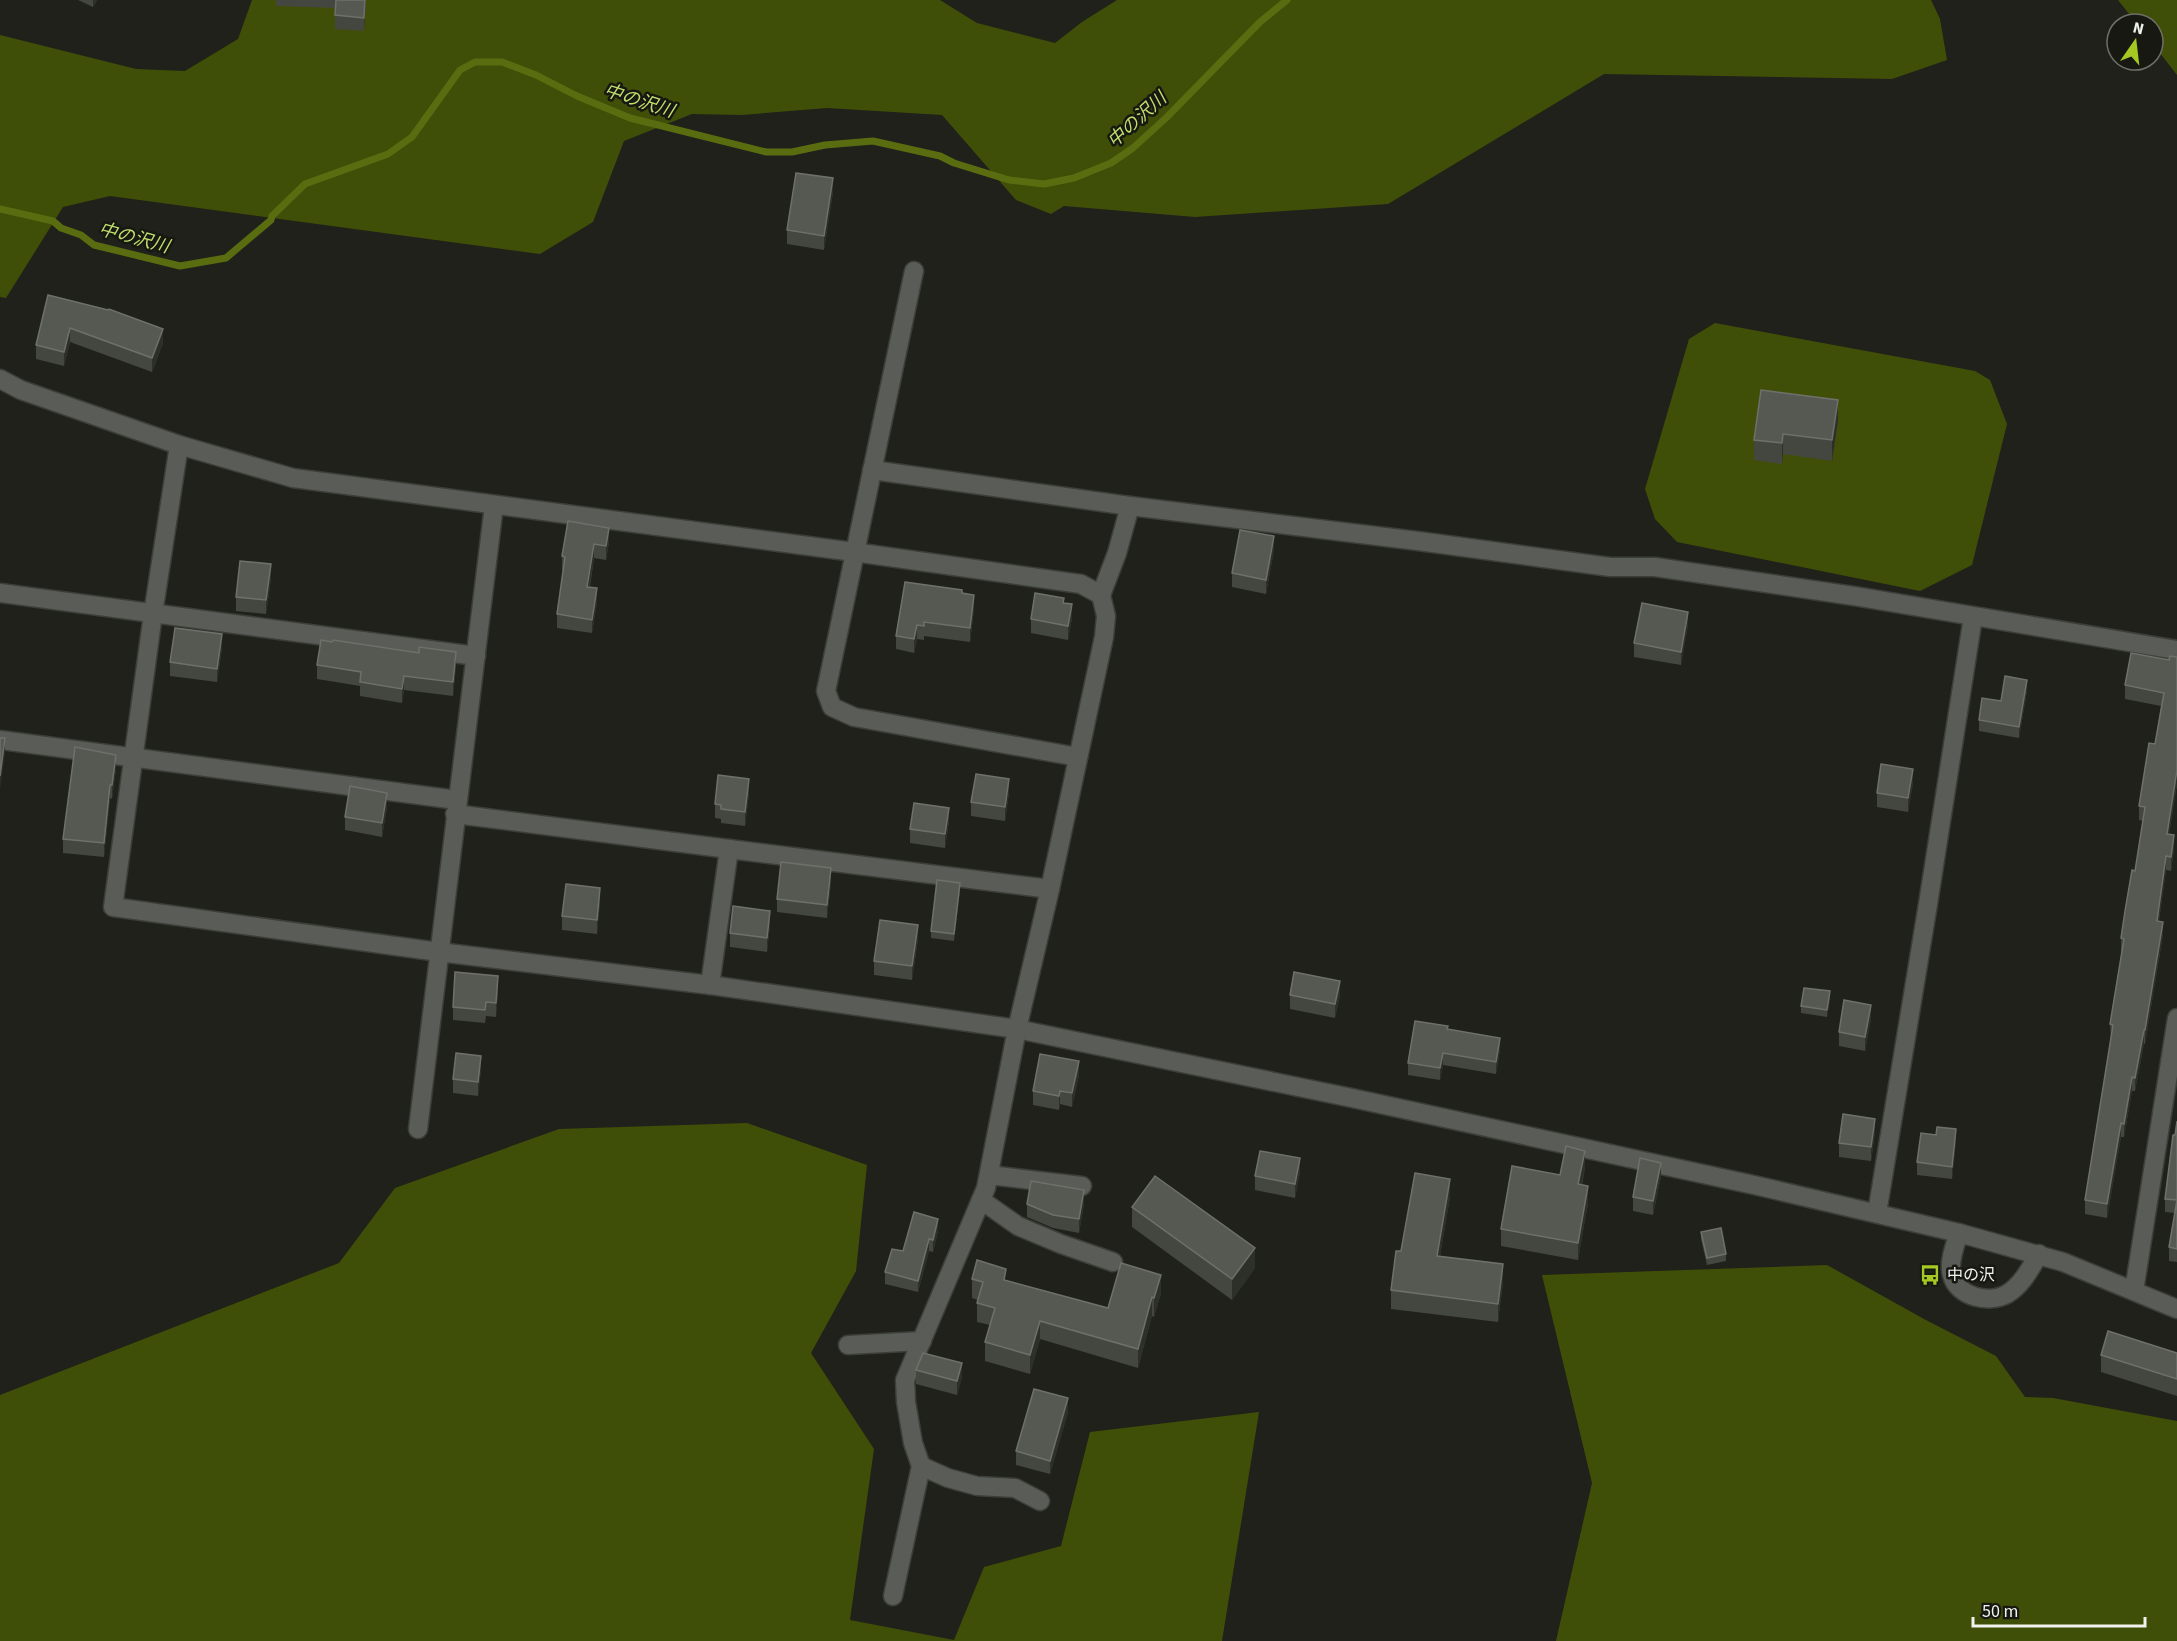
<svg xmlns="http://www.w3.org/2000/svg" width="2177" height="1641" font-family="'Source Sans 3','Noto Sans JP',sans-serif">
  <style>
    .green { fill: #404f07 }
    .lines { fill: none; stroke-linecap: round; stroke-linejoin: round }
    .stream { stroke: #596d10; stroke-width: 7 }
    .minor-casing { stroke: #3c3e38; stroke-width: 21 }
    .minor { stroke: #5a5c58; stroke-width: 18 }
    .wall { fill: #44473f }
    .shaded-wall { fill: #2d3028 }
    .building { fill: #565952; stroke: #6e716a; stroke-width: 1.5 }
    .labels { text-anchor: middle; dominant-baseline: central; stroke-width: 5; stroke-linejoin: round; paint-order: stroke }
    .poi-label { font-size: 16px; fill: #f0f2ed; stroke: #161811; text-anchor: start }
    .water-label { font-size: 18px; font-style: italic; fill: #c1df6d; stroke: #161811 }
  </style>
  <rect width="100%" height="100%" fill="#1f211a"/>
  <g class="green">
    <polygon points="252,0 940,0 977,23 1055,43 1082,22 1117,0 1931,0 1940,19 1947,60 1892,79 1604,74 1388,204 1195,217 1064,206 1051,214 1016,200 942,115 827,108 742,115 692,114 624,141 593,222 540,254 110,196 63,207 6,298 0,297 0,35 136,69 185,71 238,39"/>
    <polygon points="2118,0 2177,0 2177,75 2153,44 2153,24 2137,24"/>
    <polygon points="1715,323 1975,371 1990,380 2007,424 1972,565 1920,591 1677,542 1655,519 1645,489 1689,339"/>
    <polygon points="747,1123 867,1165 856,1271 811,1353 874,1449 850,1620 954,1640 984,1567 1061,1546 1090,1432 1259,1412 1222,1641 0,1641 0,1395 339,1263 395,1188 559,1129"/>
    <polygon points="1827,1265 1924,1319 1996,1356 2025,1397 2053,1398 2177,1421 2177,1641 1556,1641 1592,1483 1542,1275"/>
  </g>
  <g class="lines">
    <polyline class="stream" points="0,209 53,221 61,228 81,235 94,245 180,266 226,258 271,220 272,216 305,184 388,154 412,137 460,70 475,62 502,62 536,75 577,96 630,118 766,152 792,152 825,145 873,141 940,156 954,163 1009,180 1044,184 1074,178 1111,163 1133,148 1167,117 1260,22 1287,0"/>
    <g class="minor-casing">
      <g id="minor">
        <polyline points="914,271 826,691 832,707 854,717 1078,757"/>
        <polyline points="0,379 21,390 179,445 293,478 854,552 1081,584 1101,595 1106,616 1104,637 1050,889 1017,1029 1352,1098 1754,1185 1959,1233 2063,1262 2177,1309"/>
        <polyline points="179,445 153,614 113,907 439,952 710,985 1017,1029 986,1188 905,1380 906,1402 913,1443 921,1466 893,1596"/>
        <polyline points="872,470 1130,506 1418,541 1610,567 1655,567 1854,596 2177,650"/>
        <polyline points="0,593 476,656"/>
        <polyline points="1101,595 1117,553 1130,506"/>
        <polyline points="0,740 457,800"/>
        <polyline points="455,814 729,849"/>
        <polyline points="710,985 729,849 1050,889"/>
        <polyline points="418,1129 494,505"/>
        <polyline points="989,1175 1082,1186"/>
        <polyline points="981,1200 1018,1226 1061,1244 1113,1262"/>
        <polyline points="1877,1213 1928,904 1973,617"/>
        <path d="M1959 1233C1955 1245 1948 1263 1952 1275 1957 1297 1989 1304 2007 1294 2022 1285 2030 1269 2039 1254"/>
        <polyline points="2134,1291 2177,1018"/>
        <polyline points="848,1345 922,1341"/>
        <polyline points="921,1466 948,1478 977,1486 1015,1488 1040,1501"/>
      </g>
    </g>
    <use href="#minor" class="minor"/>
  </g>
  <g class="wall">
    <polygon points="78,0 97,0 93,7"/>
    <polygon points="276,0 366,0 364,31 335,29 335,8 276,6"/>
    <polygon points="833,192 824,250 787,244 787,230"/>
    <polygon points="108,310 163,343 152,372 70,342 64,366 36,359 36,345"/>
    <polygon points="1838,421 1832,461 1783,454 1782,464 1754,460 1754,440"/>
    <polygon points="568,521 609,542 606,560 594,558 590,587 597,602 592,633 557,628 557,614 563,570 562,570 562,556"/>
    <polygon points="1274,550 1266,594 1232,587 1232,573"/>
    <polygon points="271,578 266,614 236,611 236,597"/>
    <polygon points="962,593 974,609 970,642 924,636 924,640 917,639 914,653 896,649 896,636"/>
    <polygon points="1072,618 1068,640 1031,633 1031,619"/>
    <polygon points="1688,625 1681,665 1634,657 1634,643"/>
    <polygon points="222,648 217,682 170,676 170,662"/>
    <polygon points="2169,660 2177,784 2169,834 2174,849 2171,871 2166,870 2159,921 2163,935 2145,1044 2144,1044 2135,1091 2132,1091 2124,1137 2121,1137 2107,1218 2085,1214 2085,1200 2111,1038 2110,1024 2122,952 2121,952 2121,938 2135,871 2143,821 2139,820 2139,806 2155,744 2161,706 2125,699 2125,685"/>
    <polygon points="317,665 456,666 453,696 404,690 402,703 360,696 360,686 317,679"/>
    <polygon points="2027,691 2019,738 1979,731 1979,720 2001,701"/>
    <polygon points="116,769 112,799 110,798 104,857 63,853 63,839"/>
    <polygon points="1913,783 1908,812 1877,807 1877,793"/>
    <polygon points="749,793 745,826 721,823 721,819 715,818 715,804"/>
    <polygon points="1009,793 1005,821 971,816 971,802"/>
    <polygon points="387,807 382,837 345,830 345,817"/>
    <polygon points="949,821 945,848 910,843 910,829"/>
    <polygon points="831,882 827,918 777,912 777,899"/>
    <polygon points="960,890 954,941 931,938 931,931"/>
    <polygon points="600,902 597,934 562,930 562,916"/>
    <polygon points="770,925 767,952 730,947 730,933"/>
    <polygon points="918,939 912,980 874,975 874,961"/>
    <polygon points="498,990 496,1017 486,1016 485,1023 453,1020 453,1007"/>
    <polygon points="1290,995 1340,995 1335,1018 1290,1009"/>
    <polygon points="1830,998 1827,1017 1801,1013 1801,1006"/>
    <polygon points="1871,1019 1865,1051 1839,1046 1839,1032"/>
    <polygon points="1448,1029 1500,1050 1496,1074 1443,1065 1440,1080 1408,1075 1408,1063"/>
    <polygon points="481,1070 478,1096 453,1093 453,1079"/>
    <polygon points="1079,1075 1072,1107 1060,1104 1059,1110 1033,1105 1033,1091"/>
    <polygon points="2177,1121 2177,1262 2169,1261 2169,1247 2175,1213 2165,1212 2165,1199"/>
    <polygon points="1875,1132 1871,1161 1839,1157 1839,1143"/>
    <polygon points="1956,1141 1952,1179 1917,1175 1917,1162"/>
    <polygon points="1585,1168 1582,1185 1588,1203 1578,1260 1501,1246 1501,1229 1560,1175"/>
    <polygon points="1300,1172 1295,1198 1255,1190 1255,1176"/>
    <polygon points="1661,1176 1653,1215 1633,1211 1633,1197"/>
    <polygon points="1450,1197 1440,1256 1503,1282 1498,1322 1391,1309 1391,1290 1401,1251"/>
    <polygon points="1027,1204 1084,1204 1079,1233 1053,1228 1027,1217"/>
    <polygon points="1132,1207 1255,1268 1232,1300 1132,1227"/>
    <polygon points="938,1231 933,1252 929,1251 918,1292 885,1284 885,1272 903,1251"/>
    <polygon points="1701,1232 1726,1254 1726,1261 1707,1265 1701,1239"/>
    <polygon points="972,1279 1006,1280 1108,1308 1161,1293 1154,1317 1152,1316 1138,1368 1040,1339 1030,1374 985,1361 985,1342 990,1325 977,1322 977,1303 978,1300 972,1298"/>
    <polygon points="2158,1347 2177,1353 2177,1404 2177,1396 2101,1372 2101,1355"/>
    <polygon points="916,1370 962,1377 957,1395 916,1384"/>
    <polygon points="1068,1412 1050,1474 1016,1465 1016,1451"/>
  </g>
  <g class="shaded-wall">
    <polygon points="93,0 97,0 93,7"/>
    <polygon points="365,0 366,0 364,31 364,18"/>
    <polygon points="833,178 833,192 824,250 824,236"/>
    <polygon points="70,328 70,342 64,366 64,352"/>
    <polygon points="163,329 163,343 152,372 152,358"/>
    <polygon points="1838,400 1838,421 1832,461 1832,440"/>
    <polygon points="1783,434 1783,454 1782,464 1782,443"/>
    <polygon points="609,528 609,542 606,560 606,546"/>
    <polygon points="1274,536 1274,550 1266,594 1266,580"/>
    <polygon points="594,544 594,558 587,601 587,587"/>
    <polygon points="271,564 271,578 266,614 266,600"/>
    <polygon points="597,588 597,602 592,633 592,620"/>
    <polygon points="974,595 974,609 970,642 970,628"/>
    <polygon points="1072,604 1072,618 1068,640 1068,626"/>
    <polygon points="1688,612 1688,625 1681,665 1681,652"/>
    <polygon points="917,625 917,639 914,653 914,639"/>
    <polygon points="222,634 222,648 217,682 217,669"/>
    <polygon points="456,652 456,666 453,696 453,682"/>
    <polygon points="404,676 404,690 402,703 402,689"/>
    <polygon points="2027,680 2027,691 2019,738 2019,727"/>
    <polygon points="5,738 5,752 0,790 0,776"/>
    <polygon points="116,755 116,769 112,799 112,785"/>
    <polygon points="1913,769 1913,783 1908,812 1908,798"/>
    <polygon points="2177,770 2177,784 2167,848 2167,834"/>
    <polygon points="749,779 749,793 745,826 745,812"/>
    <polygon points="1009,779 1009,793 1005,821 1005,807"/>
    <polygon points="110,785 110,798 104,857 104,843"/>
    <polygon points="387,793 387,807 382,837 382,823"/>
    <polygon points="949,808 949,821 945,848 945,834"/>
    <polygon points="2174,835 2174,849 2171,871 2171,857"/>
    <polygon points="2166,856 2166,870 2157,934 2157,921"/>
    <polygon points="831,868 831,882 827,918 827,905"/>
    <polygon points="960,883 960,890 954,941 954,934"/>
    <polygon points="600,888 600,902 597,934 597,920"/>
    <polygon points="770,911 770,925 767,952 767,938"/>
    <polygon points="2163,922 2163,935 2145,1044 2145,1030"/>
    <polygon points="918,925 918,939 912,980 912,966"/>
    <polygon points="498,976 498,990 496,1017 496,1003"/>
    <polygon points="1340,981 1340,995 1335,1018 1335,1004"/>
    <polygon points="1830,991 1830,998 1827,1017 1827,1010"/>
    <polygon points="1871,1005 1871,1019 1865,1051 1865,1037"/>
    <polygon points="2144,1030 2144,1044 2135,1091 2135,1078"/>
    <polygon points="1500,1038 1500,1050 1496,1074 1496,1062"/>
    <polygon points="1443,1053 1443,1065 1440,1080 1440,1068"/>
    <polygon points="481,1056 481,1070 478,1096 478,1082"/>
    <polygon points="1079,1061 1079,1075 1072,1107 1072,1093"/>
    <polygon points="2132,1077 2132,1091 2124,1137 2124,1124"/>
    <polygon points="1060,1091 1060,1104 1059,1110 1059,1096"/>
    <polygon points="1875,1119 1875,1132 1871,1161 1871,1147"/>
    <polygon points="2121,1123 2121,1137 2107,1218 2107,1204"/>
    <polygon points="1956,1129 1956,1141 1952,1179 1952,1167"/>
    <polygon points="1585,1151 1585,1168 1578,1201 1578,1184"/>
    <polygon points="1300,1158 1300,1172 1295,1198 1295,1184"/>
    <polygon points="1661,1163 1661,1176 1653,1215 1653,1201"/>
    <polygon points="1450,1179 1450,1197 1437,1274 1437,1256"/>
    <polygon points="1588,1186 1588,1203 1578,1260 1578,1243"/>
    <polygon points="1084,1190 1084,1204 1079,1233 1079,1219"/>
    <polygon points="938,1219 938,1231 933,1252 933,1240"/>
    <polygon points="929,1239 929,1251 918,1292 918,1281"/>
    <polygon points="1255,1248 1255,1268 1232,1300 1232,1279"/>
    <polygon points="1503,1264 1503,1282 1498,1322 1498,1304"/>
    <polygon points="1161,1275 1161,1293 1154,1317 1154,1298"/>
    <polygon points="1152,1297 1152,1316 1138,1368 1138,1349"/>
    <polygon points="1040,1321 1040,1339 1030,1374 1030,1355"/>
    <polygon points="962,1363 962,1377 957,1395 957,1381"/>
    <polygon points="1068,1398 1068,1412 1050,1474 1050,1461"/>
  </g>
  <g class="building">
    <polygon points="336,0 365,0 364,18 335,15"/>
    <polygon points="796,173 833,178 824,236 787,230"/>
    <polygon points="48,295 108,310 109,309 163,329 152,358 70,328 64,352 36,345"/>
    <polygon points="1761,390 1838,400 1832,440 1783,434 1782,443 1754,440"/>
    <polygon points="568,521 609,528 606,546 594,544 587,587 597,588 592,620 557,614 565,557 562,556"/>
    <polygon points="1240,530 1274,536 1266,580 1232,573"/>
    <polygon points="240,561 271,564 266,600 236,597"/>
    <polygon points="905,582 962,590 962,593 974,595 970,628 924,622 924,626 917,625 914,639 896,636"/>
    <polygon points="1035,593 1064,598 1063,603 1072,604 1068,626 1031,619"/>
    <polygon points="1642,603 1688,612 1681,652 1634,643"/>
    <polygon points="175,628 222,634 217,669 170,662"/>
    <polygon points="321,640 332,642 333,640 419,653 419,647 456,652 453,682 404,676 402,689 360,682 361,672 317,665"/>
    <polygon points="2131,653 2169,660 2170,656 2177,657 2177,770 2167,834 2174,835 2171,857 2166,856 2157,921 2163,922 2145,1030 2144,1030 2135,1078 2132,1077 2124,1124 2121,1123 2107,1204 2085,1200 2113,1025 2110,1024 2124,939 2121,938 2125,911 2132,870 2135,871 2145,807 2139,806 2149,743 2155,744 2164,693 2125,685"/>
    <polygon points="2005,676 2027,680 2019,727 1979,720 1982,698 2001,701"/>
    <polygon points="0,738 5,738 0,776"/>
    <polygon points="75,747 116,755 112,785 110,785 104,843 63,839"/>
    <polygon points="1881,764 1913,769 1908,798 1877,793"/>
    <polygon points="976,774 1009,779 1005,807 971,802"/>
    <polygon points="718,775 749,779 745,812 721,809 721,805 715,804"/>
    <polygon points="350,786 387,793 382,823 345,817"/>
    <polygon points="914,803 949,808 945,834 910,829"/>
    <polygon points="781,862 831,868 827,905 777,899"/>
    <polygon points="937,880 960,883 954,934 931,931"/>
    <polygon points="566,884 600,888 597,920 562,916"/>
    <polygon points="733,906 770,911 767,938 730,933"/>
    <polygon points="880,920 918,925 912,966 874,961"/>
    <polygon points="455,972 498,976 496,1003 486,1002 485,1010 453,1007"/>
    <polygon points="1294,972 1340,981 1335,1004 1290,995"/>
    <polygon points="1804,988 1830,991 1827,1010 1801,1006"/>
    <polygon points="1844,1000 1871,1005 1865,1037 1839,1032"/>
    <polygon points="1415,1021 1448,1026 1447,1029 1500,1038 1496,1062 1443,1053 1440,1068 1408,1063"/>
    <polygon points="456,1053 481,1056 478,1082 453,1079"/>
    <polygon points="1040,1054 1079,1061 1072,1093 1060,1091 1059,1096 1033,1091"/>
    <polygon points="1843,1114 1875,1119 1871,1147 1839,1143"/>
    <polygon points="2177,1121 2177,1249 2169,1247 2177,1200 2165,1199 2173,1135 2175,1135"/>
    <polygon points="1937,1127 1956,1129 1952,1167 1917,1162 1921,1133 1936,1135"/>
    <polygon points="1566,1146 1585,1151 1578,1184 1588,1186 1578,1243 1501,1229 1512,1166 1560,1175"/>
    <polygon points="1260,1151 1300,1158 1295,1184 1255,1176"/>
    <polygon points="1640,1158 1661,1163 1653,1201 1633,1197"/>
    <polygon points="1415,1173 1450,1179 1437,1256 1503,1264 1498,1304 1391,1290 1396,1251 1401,1251"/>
    <polygon points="1155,1176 1255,1248 1232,1279 1132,1207"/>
    <polygon points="1031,1181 1084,1190 1079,1219 1053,1215 1027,1204"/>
    <polygon points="914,1212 938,1219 933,1240 929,1239 918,1281 885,1272 892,1249 903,1251"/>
    <polygon points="1721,1228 1726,1254 1707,1258 1701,1232"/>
    <polygon points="977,1260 1006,1269 1004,1280 1108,1308 1121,1263 1161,1275 1154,1298 1152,1297 1138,1349 1040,1321 1030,1355 985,1342 995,1308 977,1303 983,1282 972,1279"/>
    <polygon points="2108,1331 2177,1353 2177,1379 2101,1355"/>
    <polygon points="923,1353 962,1363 957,1381 916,1370"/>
    <polygon points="1034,1389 1068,1398 1050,1461 1016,1451"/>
  </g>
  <defs>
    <g id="bus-bare" transform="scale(1.62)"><path d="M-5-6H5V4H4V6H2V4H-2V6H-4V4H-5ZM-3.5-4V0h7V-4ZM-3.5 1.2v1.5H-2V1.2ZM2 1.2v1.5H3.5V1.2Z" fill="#a5c822" stroke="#161811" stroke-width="2.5" paint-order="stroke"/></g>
  </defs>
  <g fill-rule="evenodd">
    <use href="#bus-bare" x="1930" y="1275"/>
  </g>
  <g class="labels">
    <g class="poi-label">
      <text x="1947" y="1275">中の沢</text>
    </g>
    <g class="water-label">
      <text transform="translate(639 101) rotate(18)">中の沢川</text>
      <text transform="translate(1137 120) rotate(-42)">中の沢川</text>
      <text transform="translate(134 238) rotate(15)">中の沢川</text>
    </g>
  </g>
  <g transform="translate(2135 42) rotate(14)"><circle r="28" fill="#161811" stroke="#6d6f69" stroke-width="1.5"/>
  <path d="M0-4.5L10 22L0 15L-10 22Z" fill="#a5c822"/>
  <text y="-9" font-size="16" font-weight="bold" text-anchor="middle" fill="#f0f2ed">N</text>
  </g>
  <path d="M1973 1617v9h172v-9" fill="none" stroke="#f0f2ed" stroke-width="3"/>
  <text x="1982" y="1617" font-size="18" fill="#f0f2ed" stroke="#161811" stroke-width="4.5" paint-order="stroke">50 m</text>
</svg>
